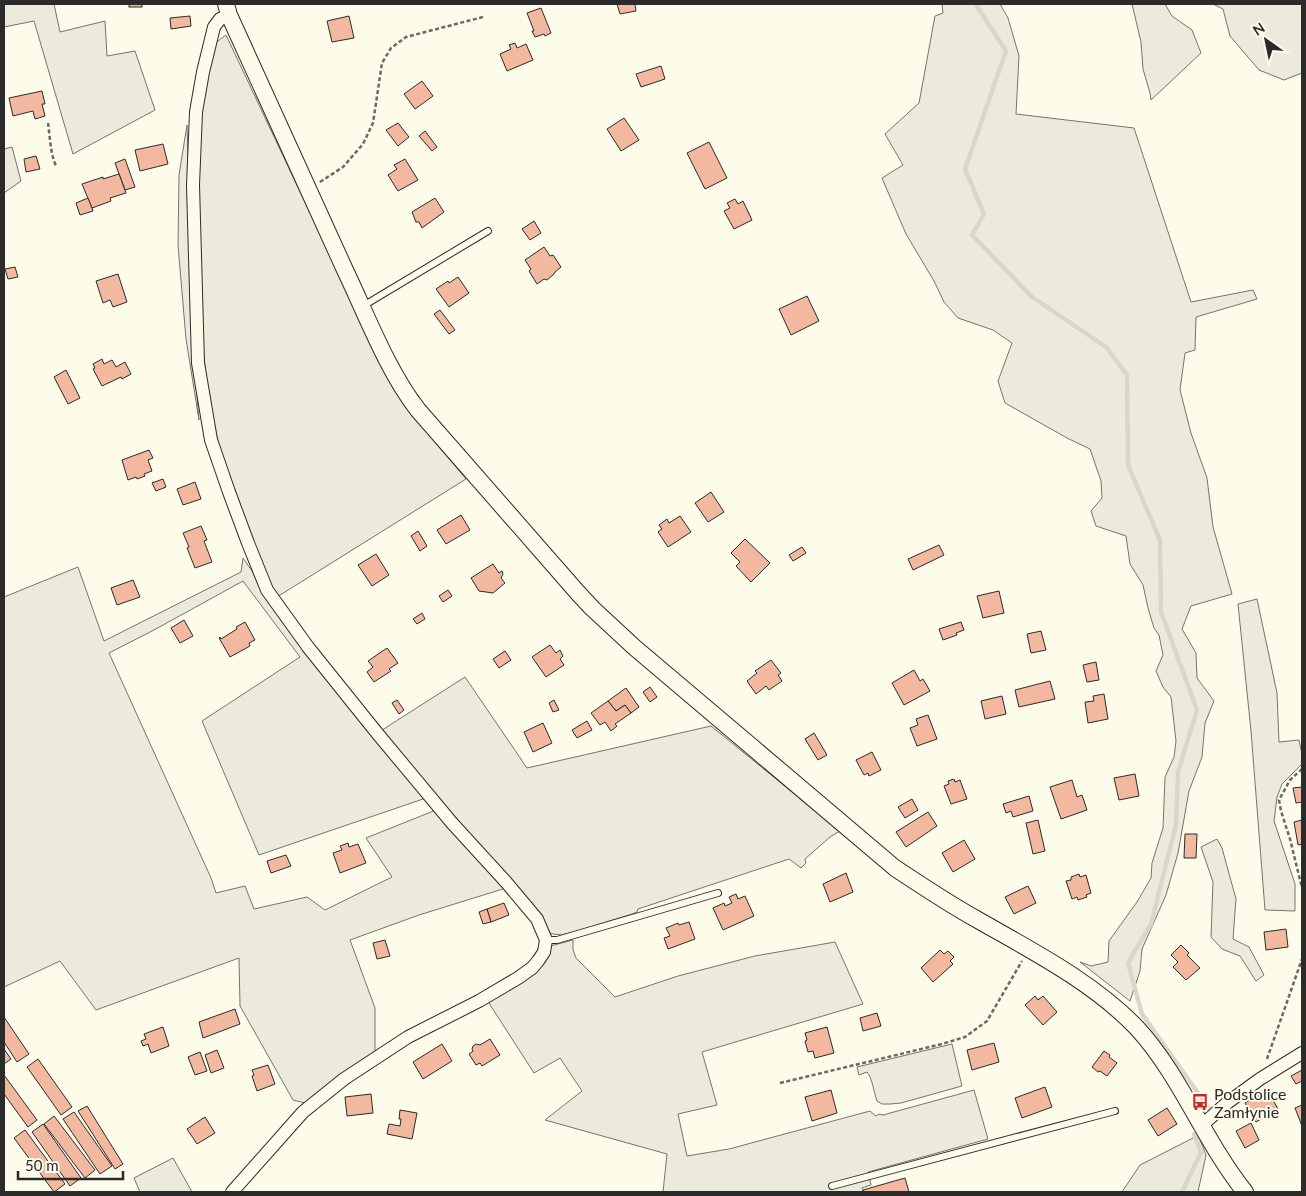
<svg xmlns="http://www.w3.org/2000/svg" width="1306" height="1196" font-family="Lato,sans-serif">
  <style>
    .green { fill: #ecebdb; stroke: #74746e }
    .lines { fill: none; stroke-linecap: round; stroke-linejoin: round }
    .stream { stroke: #d8d7c9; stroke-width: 4.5 }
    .building { fill: #f2b8a0; stroke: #2b2b2b }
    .service-casing { stroke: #2b2b2b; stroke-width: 8 }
    .minor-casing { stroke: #2b2b2b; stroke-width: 14 }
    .tertiary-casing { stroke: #2b2b2b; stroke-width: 18 }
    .path { stroke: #6a6964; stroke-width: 2.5; stroke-dasharray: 4 2.5; stroke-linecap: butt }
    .service { stroke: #fdfbea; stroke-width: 6 }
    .minor { stroke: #fdfbea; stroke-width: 12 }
    .tertiary { stroke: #fdfbea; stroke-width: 16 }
    .labels { text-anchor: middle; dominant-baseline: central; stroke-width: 4; stroke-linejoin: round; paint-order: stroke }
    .poi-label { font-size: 16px; fill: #2b2b2b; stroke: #fdfbea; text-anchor: start }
  </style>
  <rect width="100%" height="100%" fill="#fdfbea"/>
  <g class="green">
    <polygon points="4,4 54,4 60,32 105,21 107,56 135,51 155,110 73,154 34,21 4,27"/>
    <polygon points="942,4 1000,4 1008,18 1019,56 1016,114 1134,128 1191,302 1253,290 1257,299 1196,317 1195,350 1185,353 1180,390 1191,433 1207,478 1213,527 1232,594 1191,606 1182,629 1196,653 1197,678 1214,701 1205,723 1202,757 1189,791 1178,853 1166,895 1142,949 1140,971 1130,1001 1080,962 1091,966 1108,962 1109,941 1137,902 1151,878 1152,863 1163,828 1165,777 1174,757 1176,741 1171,697 1163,687 1156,671 1163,655 1159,635 1154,628 1148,608 1143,585 1130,564 1126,536 1096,526 1091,511 1102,498 1101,481 1090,449 1067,438 1005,403 998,381 1012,343 993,330 958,318 944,302 934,281 906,234 882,178 903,165 885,134 919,103 935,16 943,13"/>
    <polygon points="1132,4 1165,4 1172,16 1192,30 1201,53 1151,100 1150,93 1143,69 1141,42"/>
    <polygon points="1213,4 1302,4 1302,73 1284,80 1259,70 1230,36 1223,9"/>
    <polygon points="226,35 386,374 412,415 466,479 277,597 248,535 223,462 209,402 198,304 198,112 214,44"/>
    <polygon points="187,125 194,359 199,420 186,339 178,245 179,175"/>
    <polygon points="12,147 21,181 4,193 4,149"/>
    <polygon points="243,558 308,652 426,798 259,855 202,721 300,657 243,581 154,630 109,653 211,878 216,893 245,886 254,909 307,897 325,910 392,877 366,838 436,810 506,888 419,915 350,940 375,1008 375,1051 305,1103 293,1100 240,1006 239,958 96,1010 60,961 4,987 4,597 78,567 104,641 241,572"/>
    <polygon points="1257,599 1277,693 1279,742 1299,740 1302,754 1302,764 1282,784 1277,797 1274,821 1295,884 1295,911 1265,910 1251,731 1238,604"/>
    <polygon points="465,677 527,768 711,726 840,831 830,837 805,859 806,863 801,868 789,859 638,909 637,912 632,914 574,932 561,935 546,933 379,732"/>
    <polygon points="1217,839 1222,848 1236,899 1233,939 1249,947 1264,975 1256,981 1240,956 1222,949 1211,937 1213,882 1201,847"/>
    <polygon points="573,940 573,950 576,958 615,997 678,976 755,956 835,942 863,1004 702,1052 717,1105 678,1114 687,1156 729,1149 870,1111 876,1116 879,1114 883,1115 974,1090 988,1139 868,1172 871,1185 862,1188 863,1192 663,1192 667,1154 545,1120 582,1091 560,1058 534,1073 487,1000 550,946"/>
    <path d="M952 1044 962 1086 901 1103 890 1104H882L877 1101C874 1093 872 1077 867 1072L859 1075 857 1067Z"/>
    <polygon points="1199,1137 1206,1155 1198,1192 1122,1192 1140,1165 1193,1138"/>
    <polygon points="173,1158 192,1192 140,1192 134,1178"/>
  </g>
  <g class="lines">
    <g class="stream">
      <polyline points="976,4 978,8 1006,51 965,169 984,214 972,235 1032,297 1106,347 1127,375 1128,465 1160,540 1161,612 1197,710 1178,772 1176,825 1151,924 1128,963 1142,1014 1210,1110"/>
      <polyline points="1182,1192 1201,1152 1194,1134"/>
    </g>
  </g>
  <g class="building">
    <rect x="129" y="4" width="13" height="3"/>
    <polygon points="617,4 635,4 636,11 620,14"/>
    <polygon points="541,8 551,33 545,36 544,34 535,37 532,31 534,31 527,13"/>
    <polygon points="190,16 191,26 171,29 170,18"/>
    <polygon points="349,16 354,38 332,42 327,21"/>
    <polygon points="515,43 517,48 526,44 533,60 507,71 500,54 511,49 509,45"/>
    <polygon points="661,66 665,79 641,87 636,74"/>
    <polygon points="422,81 433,96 415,109 404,94"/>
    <polygon points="42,91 45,104 42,104 45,116 35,119 33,111 13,116 9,98"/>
    <polygon points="624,118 639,140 621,151 607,129"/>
    <polygon points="398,123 409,137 398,146 386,130"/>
    <polygon points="425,131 437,147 432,151 419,136"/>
    <polygon points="709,142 727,178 705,189 687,153"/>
    <polygon points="163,144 168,164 140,171 135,150"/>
    <polygon points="36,156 40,169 26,172 24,159"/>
    <polygon points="125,159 135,187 125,190 115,163"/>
    <polygon points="405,159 418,180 398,191 388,175 397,169 394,165"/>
    <polygon points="119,174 126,193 110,198 111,201 92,208 82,184 103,177 103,179"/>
    <polygon points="88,198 93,211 80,215 76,203"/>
    <polygon points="435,198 444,212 422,228 419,222 416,222 412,212"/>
    <polygon points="735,199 738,204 743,201 752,220 734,229 724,211 730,208 727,203"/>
    <polygon points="534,221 541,233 530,240 522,229"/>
    <polygon points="544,247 550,256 553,255 561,267 555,272 554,274 547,280 544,279 537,284 529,271 531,269 525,260"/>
    <polygon points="15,267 18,277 8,279 5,269"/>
    <polygon points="118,274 127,302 113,307 110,300 103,303 96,281"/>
    <polygon points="458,277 469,293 449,307 436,289 448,281 449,283"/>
    <polygon points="807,296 819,321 791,335 779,309"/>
    <polygon points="440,310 455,330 449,334 434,314"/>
    <polygon points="102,359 104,364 112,360 116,367 125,362 131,374 122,379 121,377 102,386 93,369 95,368 93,364"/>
    <polygon points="66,370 80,398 68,404 54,377"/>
    <polygon points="149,450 153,458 148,460 152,471 144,474 145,476 137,479 136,477 128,480 122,460"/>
    <polygon points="163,479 166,487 156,491 152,483"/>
    <polygon points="195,482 201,499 183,505 177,489"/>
    <polygon points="711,492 724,512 708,522 695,503"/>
    <polygon points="461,515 470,530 446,544 437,530"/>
    <polygon points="680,516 691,532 668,547 658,532 662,529 659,525 667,519 669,523"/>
    <polygon points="201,526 207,540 204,541 212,562 195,568 187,548 189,547 183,533"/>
    <polygon points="418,531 427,546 420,551 411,536"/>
    <polygon points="745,539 770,563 751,582 736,566 740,562 731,553"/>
    <polygon points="939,545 944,555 913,570 908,559"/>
    <polygon points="802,547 806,553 793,561 789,555"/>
    <polygon points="376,554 389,575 372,586 358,565"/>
    <polygon points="493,564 499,573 502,571 503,574 501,578 505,583 493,593 479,591 471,578"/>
    <polygon points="133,580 140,597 117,605 111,588"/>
    <polygon points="448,590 452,596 443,602 439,596"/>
    <polygon points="999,591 1004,613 983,618 977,596"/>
    <polygon points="422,613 425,619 417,624 413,619"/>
    <polygon points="184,620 193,636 180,643 171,628"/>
    <polygon points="245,622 255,640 249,643 250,646 230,657 219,638 220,637 221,639 237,629 236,627"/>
    <polygon points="961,622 964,630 956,633 957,635 943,640 939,629"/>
    <polygon points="1041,631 1046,650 1031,653 1027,634"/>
    <polygon points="550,645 556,653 560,650 563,656 560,659 564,665 546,677 532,657"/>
    <polygon points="387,648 398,663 389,669 391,671 374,682 367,672 373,667 368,661"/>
    <polygon points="505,651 511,660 499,668 493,659"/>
    <polygon points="771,660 781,673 778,675 782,681 769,690 766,686 756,694 747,681 757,673 755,671"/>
    <polygon points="1096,662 1099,680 1087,682 1083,665"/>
    <polygon points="914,670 920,681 923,679 930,691 904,705 892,683"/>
    <polygon points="1050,681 1055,699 1019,707 1015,690"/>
    <polygon points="650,687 657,697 650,702 643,692"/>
    <polygon points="626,688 639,707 631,713 625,705 616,711 608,701"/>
    <polygon points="1104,694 1108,719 1088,723 1085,702 1094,701 1093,696"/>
    <polygon points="1002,696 1006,714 985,719 981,701"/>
    <polygon points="397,700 404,710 399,714 392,703"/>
    <polygon points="554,700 559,710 553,712 549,703"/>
    <polygon points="608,701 616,711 625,705 631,713 615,724 617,726 611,731 605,722 600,725 591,713"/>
    <polygon points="928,715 937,739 917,746 910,728 918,725 916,719"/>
    <polygon points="587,721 592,730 577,738 572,730"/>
    <polygon points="543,723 552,743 533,752 524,732"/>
    <polygon points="814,733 827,755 818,760 805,739"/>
    <polygon points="872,752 881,770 869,776 868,773 864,775 856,760"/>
    <polygon points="1135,774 1139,796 1119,800 1114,778"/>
    <polygon points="954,779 955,782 960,780 967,799 951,804 944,786 949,784 948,781"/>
    <polygon points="1072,780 1077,797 1082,795 1087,810 1061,819 1050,787"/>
    <polygon points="1302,787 1302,802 1296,803 1293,788"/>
    <polygon points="1029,796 1033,811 1013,817 1011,811 1006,813 1003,804"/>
    <polygon points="912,799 918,810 905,818 898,807"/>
    <polygon points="928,812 937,826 906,847 896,832"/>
    <polygon points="1038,820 1045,851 1033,854 1026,823"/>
    <polygon points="1302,820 1302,844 1298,845 1294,822"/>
    <polygon points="1185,834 1197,834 1196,858 1184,858"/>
    <polygon points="964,840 975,859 953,872 942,853"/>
    <polygon points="348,843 349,847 358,844 366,863 340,873 333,853 342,850 340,846"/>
    <polygon points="286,855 291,866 271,873 267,861"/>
    <polygon points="846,873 853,892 830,902 823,884"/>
    <polygon points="1079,874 1080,877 1086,875 1091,893 1086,895 1087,897 1078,900 1077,897 1072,899 1066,881 1071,880 1071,877"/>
    <polygon points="1028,886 1036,903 1014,914 1005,897"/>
    <polygon points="736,894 738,899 745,896 754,916 723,930 713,908 724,903 725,906 732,903 729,897"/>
    <polygon points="504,903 509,915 491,922 487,909"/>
    <polygon points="487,909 491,922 483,924 479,912"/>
    <polygon points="689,922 695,939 668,949 664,938 670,936 666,928 678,923 679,925"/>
    <polygon points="1286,929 1288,947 1266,950 1264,932"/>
    <polygon points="385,940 390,956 377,959 373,943"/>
    <polygon points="1181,945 1189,953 1187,955 1200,968 1186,980 1173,967 1178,962 1171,955"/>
    <polygon points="940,950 944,954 948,951 954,957 950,961 953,964 933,982 921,968"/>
    <polygon points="1035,996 1038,1000 1043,996 1057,1012 1043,1025 1025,1005"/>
    <polygon points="235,1009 240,1024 203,1038 199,1022"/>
    <polygon points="877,1013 881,1026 863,1031 860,1018"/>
    <polygon points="4,1017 29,1054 17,1062 4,1042"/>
    <polygon points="163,1027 169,1046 151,1053 148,1044 143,1046 141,1041 146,1039 144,1034"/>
    <polygon points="827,1027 834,1053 815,1058 813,1051 808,1052 805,1041 807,1040 805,1033"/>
    <polygon points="490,1039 500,1055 482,1066 480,1063 476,1065 469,1054 473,1051 472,1049 473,1046 476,1044 480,1045"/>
    <polygon points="994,1043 999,1062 972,1070 967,1050"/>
    <polygon points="442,1044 452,1061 423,1079 413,1062"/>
    <polygon points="4,1049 11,1059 4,1064"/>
    <polygon points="217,1050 224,1068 211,1073 205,1055"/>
    <polygon points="1104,1051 1110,1055 1109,1057 1117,1063 1107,1076 1100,1071 1098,1072 1092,1067"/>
    <polygon points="200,1052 207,1071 195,1075 188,1057"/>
    <polygon points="38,1059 72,1107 61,1115 27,1067"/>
    <polygon points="268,1065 275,1084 257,1091 252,1076 254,1075 252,1070"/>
    <polygon points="1302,1070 1302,1081 1296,1084 1291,1076"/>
    <polygon points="4,1075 37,1120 28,1127 4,1094"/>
    <polygon points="1045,1087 1052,1107 1022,1118 1015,1098"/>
    <polygon points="831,1090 837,1113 812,1121 805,1097"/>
    <polygon points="371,1094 373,1113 347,1116 345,1097"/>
    <polygon points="1258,1095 1261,1100 1270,1095 1278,1109 1256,1122 1245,1103"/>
    <polygon points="1302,1105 1302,1126 1295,1108"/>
    <polygon points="87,1106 123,1164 115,1169 78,1111"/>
    <polygon points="1167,1108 1177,1124 1158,1136 1148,1120"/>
    <polygon points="400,1110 417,1113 412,1139 387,1134 389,1124 400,1126 401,1119 399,1119"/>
    <polygon points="74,1112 112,1166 100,1174 63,1119"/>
    <polygon points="54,1116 95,1170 85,1178 44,1124"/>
    <polygon points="205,1117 215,1133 197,1144 187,1129"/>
    <polygon points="1251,1123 1259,1140 1245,1148 1236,1131"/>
    <polygon points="43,1124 81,1178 70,1186 32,1132"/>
    <polygon points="25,1130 65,1184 54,1192 14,1138"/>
    <polygon points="905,1178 909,1192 864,1192 863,1190"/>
  </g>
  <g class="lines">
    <g class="service-casing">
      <g id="service">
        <polyline points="363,306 488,231"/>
        <polyline points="546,940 557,940 718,893"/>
        <polyline points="832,1186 1115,1111"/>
      </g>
    </g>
    <g class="minor-casing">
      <g id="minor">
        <polyline points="229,15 220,19 214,27 203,72 196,112 193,185 198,363 211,440 229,492 248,543 267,590 308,647 377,733 452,823 506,882 537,919 546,940 544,952 538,961 532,968 518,978 479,1001 408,1037 344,1079 303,1112 232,1192"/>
        <polyline points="1201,1126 1227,1103 1260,1079 1302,1053"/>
      </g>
    </g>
    <g class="tertiary-casing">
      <path id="tertiary" d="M226 4 229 15C267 100 306 185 345 270 367 316 387 370 418 410L578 593 592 608 634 647 895 868C922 886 949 904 978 920 1032 951 1093 982 1137 1028 1181 1076 1204 1141 1245 1192"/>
    </g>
    <g class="path">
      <path d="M48 123C50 137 50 152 56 166"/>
      <polyline points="320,182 343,167 363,144 373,123 382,63 391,48 406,37 483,17"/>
      <polyline points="1302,769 1290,780 1279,800 1281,811 1290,839 1302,888"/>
      <polyline points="1267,1059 1302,959"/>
      <polyline points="780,1083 942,1044 965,1037 987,1021 1022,961"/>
    </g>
    <use href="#service" class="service"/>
    <use href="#minor" class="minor"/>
    <use href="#tertiary" class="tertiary"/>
  </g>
  <defs>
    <g id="bus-bare" transform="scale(1.35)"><path d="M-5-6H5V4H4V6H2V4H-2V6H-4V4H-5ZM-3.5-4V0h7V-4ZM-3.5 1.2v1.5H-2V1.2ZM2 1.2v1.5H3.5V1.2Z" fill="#c62828" stroke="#fdfbea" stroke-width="2.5" paint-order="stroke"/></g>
  </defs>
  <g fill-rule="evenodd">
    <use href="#bus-bare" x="1200" y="1102"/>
  </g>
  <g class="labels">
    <g class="poi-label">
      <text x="1214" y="1093">Podstolice<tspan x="1214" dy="18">Zamłynie</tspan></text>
    </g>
  </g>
  <rect width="1306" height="1196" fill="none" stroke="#2b2b2b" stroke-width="10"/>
  <g transform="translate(1266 40) rotate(327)" stroke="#fdfbea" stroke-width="4" paint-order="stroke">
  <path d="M0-4L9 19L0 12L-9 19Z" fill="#2b2b2b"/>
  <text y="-8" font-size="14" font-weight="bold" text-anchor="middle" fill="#2b2b2b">N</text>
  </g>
  <path d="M18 1171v8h105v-8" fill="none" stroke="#2b2b2b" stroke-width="2.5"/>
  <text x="25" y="1171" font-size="15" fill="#2b2b2b" stroke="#fdfbea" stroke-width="4" paint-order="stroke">50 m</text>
</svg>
